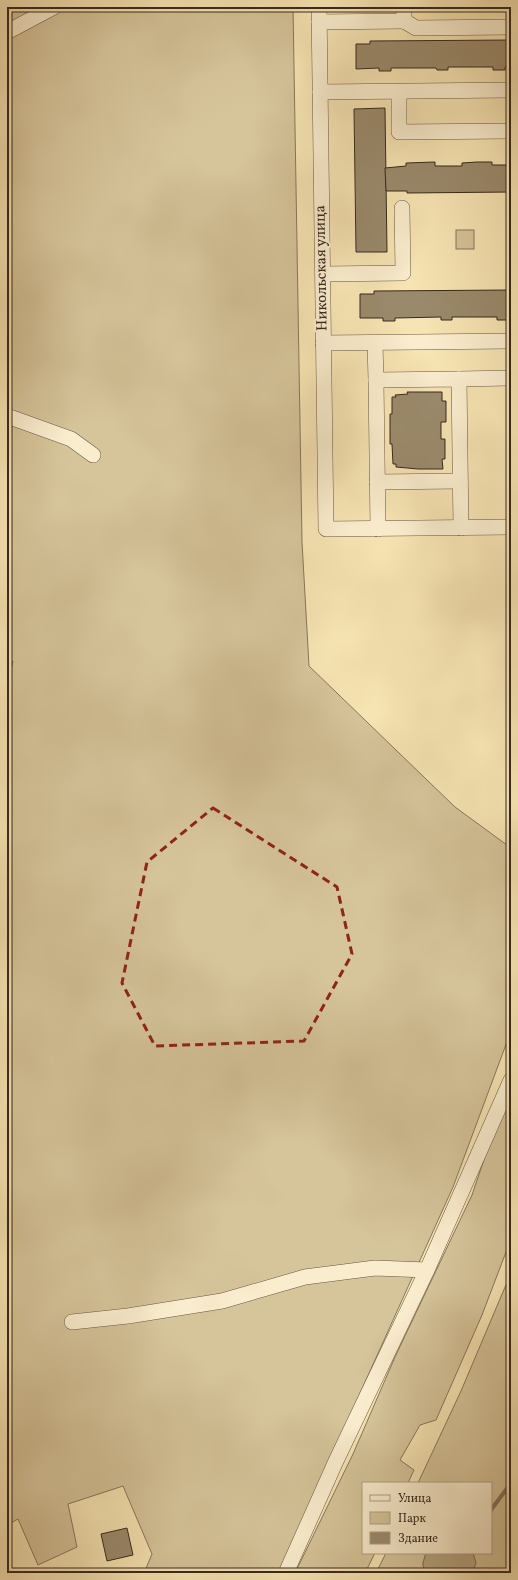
<svg xmlns="http://www.w3.org/2000/svg" width="518" height="1580" font-family="Vollkorn,serif">
  <style>
    .green { fill: #d6c49a; stroke: #86765c }
    .water { fill: #b5a481; stroke: #82735a }
    .lines { fill: none; stroke-linecap: round; stroke-linejoin: round }
    .stream { stroke: #82735a; stroke-width: 4 }
    .building { fill: #9a8a6c; stroke: #36291f }
    .minor-casing { stroke: #665844; stroke-width: 16 }
    .minor { stroke: #faedce; stroke-width: 15 }
    .marked { fill: none; stroke: #8f2418; stroke-width: 3; stroke-dasharray: 8 5; stroke-linejoin: round }
    .labels { text-anchor: middle; dominant-baseline: central; stroke-width: 4; stroke-linejoin: round; paint-order: stroke }
    .street-label { font-size: 15px; fill: #36291f; stroke: #faedce }
  </style>
  <rect width="100%" height="100%" fill="#f7e4b3"/>
  <filter id="stains"><feTurbulence type="fractalNoise" baseFrequency=".005" numOctaves="4"/><feColorMatrix values="0 0 0 0 .2 0 0 0 0 .09 0 0 0 0 .02 0 0 0 .5 -.17"/></filter>
  <radialGradient id="worn" r=".72"><stop offset=".6" stop-color="#630" stop-opacity="0"/><stop offset="1" stop-color="#630" stop-opacity=".3"/></radialGradient>
  <g class="green">
    <polygon points="7,7 293,7 302,542 309,666 455,807 511,848 511,1031 453,1187 279,1573 144,1573 152,1554 123,1486 68,1504 77,1547 38,1565 18,1519 7,1525 7,689 13,661 7,665"/>
    <rect x="456" y="230" width="18" height="19"/>
    <polygon points="511,1080 511,1239 482,1315 436,1420 420,1425 400,1460 414,1470 408,1483 363,1483 363,1553 375,1553 365,1573 295,1573 353,1454 395,1357 472,1195"/>
    <polygon points="511,1273 511,1573 472,1573 476,1563 473,1553 491,1553 491,1483 418,1483 461,1391"/>
    <polygon points="386,1553 426,1553 423,1563 424,1573 376,1573"/>
  </g>
  <polygon class="water" points="426,1553 473,1553 476,1563 472,1573 424,1573 423,1563"/>
  <g class="lines">
    <polyline class="stream" points="491,1510 511,1483"/>
  </g>
  <g class="building">
    <polygon points="511,40 511,67 505,67 505,70 493,70 493,67 448,67 448,70 437,70 436,68 391,68 391,71 379,71 379,68 356,69 356,44 370,44 370,41"/>
    <polygon points="385,108 387,252 356,252 354,109"/>
    <polygon points="435,162 435,166 462,166 462,163 477,162 492,162 492,165 511,165 511,192 407,193 407,191 386,191 385,168 406,166 406,163"/>
    <polygon points="511,290 511,317 509,317 509,320 497,320 497,317 452,317 452,320 441,320 441,317 395,318 395,321 383,321 383,318 360,318 360,294 374,294 374,291"/>
    <polygon points="407,392 442,392 442,401 446,401 446,422 441,422 441,439 445,439 445,459 442,459 443,469 418,469 396,467 396,464 393,464 392,444 390,444 390,414 392,414 392,397 396,397 395,395 408,394"/>
    <polygon points="127,1528 133,1555 107,1561 101,1534"/>
  </g>
  <g class="lines">
    <g class="minor-casing">
      <g id="minor">
        <polyline points="319,7 326,529 511,527"/>
        <polyline points="404,21 416,28 511,27"/>
        <polyline points="319,22 404,21 404,7"/>
        <polyline points="7,32 54,7"/>
        <polyline points="320,92 511,90"/>
        <polyline points="399,92 399,132 511,131"/>
        <polyline points="323,274 403,273 402,208"/>
        <polyline points="323,343 511,341"/>
        <polyline points="375,343 376,380 459,379 461,528"/>
        <polyline points="459,379 511,378"/>
        <polyline points="376,380 378,529"/>
        <polyline points="7,416 71,439 93,455"/>
        <polyline points="377,482 460,481"/>
        <polyline points="72,1322 128,1316 222,1301 305,1277 375,1268 427,1270"/>
        <polyline points="286,1573 336,1461 427,1270 511,1080"/>
      </g>
    </g>
    <use href="#minor" class="minor"/>
  </g>
  <path class="marked" d="M213 808 337 887 352 954 304 1041 155 1046 122 983 147 862Z"/>
  <g class="labels">
    <g class="street-label">
      <text transform="translate(322 268) rotate(-91)">Никольская улица</text>
    </g>
  </g>
  <rect width="518" height="1580" fill="none" stroke="#f7e4b3" stroke-width="24"/>
  <rect x="8" y="8" width="502" height="1564" fill="none" stroke="#36291f" stroke-width="2"/>
  <rect x="12" y="12" width="494" height="1556" fill="none" stroke="#36291f"/>
  <rect x="362" y="1482" width="130" height="72" fill="#faedce" stroke="#ac9f88"/>
  <rect x="370" y="1495" width="20" height="6" fill="#faedce" stroke="#ac9f88"/>
  <text x="398" y="1502" font-size="12" fill="#36291f">Улица</text>
  <rect x="370" y="1512" width="20" height="12" fill="#d6c49a" stroke="#ac9f88"/>
  <text x="398" y="1522" font-size="12" fill="#36291f">Парк</text>
  <rect x="370" y="1532" width="20" height="12" fill="#9a8a6c" stroke="#ac9f88"/>
  <text x="398" y="1542" font-size="12" fill="#36291f">Здание</text>
  <rect width="100%" height="100%" filter="url(#stains)"/>
  <rect width="100%" height="100%" fill="url(#worn)"/>
</svg>
